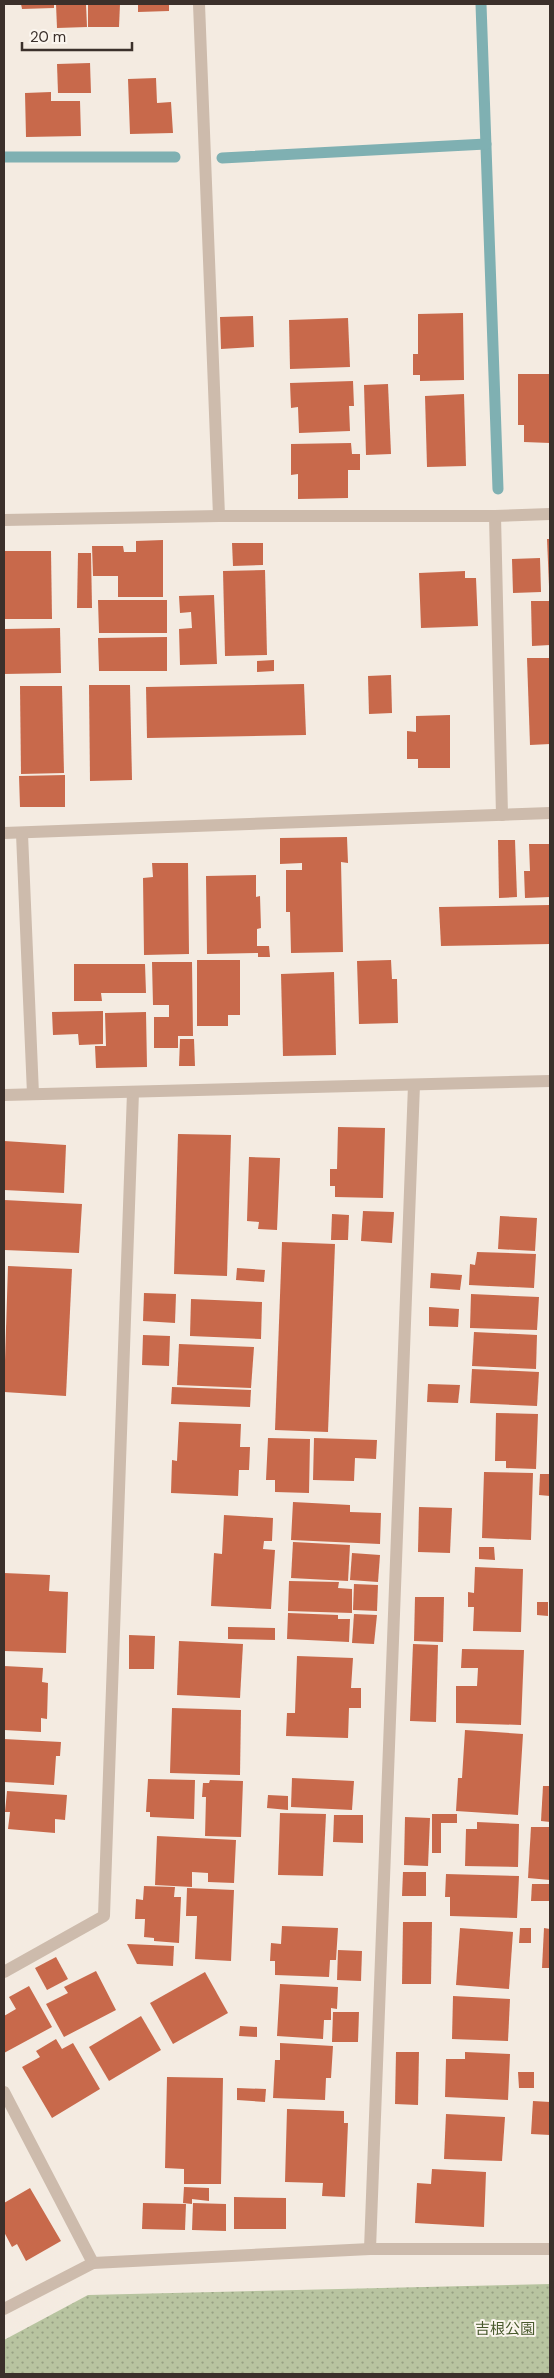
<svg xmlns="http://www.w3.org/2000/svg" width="554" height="2378" font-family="'DM Sans','Noto Sans JP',sans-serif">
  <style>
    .park { fill: url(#park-dots) }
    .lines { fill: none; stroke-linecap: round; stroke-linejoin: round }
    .stream { stroke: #7fb0b2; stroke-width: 11 }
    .building { fill: #c8694b }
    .minor { stroke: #cdbbac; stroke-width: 12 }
    .tertiary { stroke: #cdbbac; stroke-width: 12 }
    .labels { text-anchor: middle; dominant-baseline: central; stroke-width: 4; stroke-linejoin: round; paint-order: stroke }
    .park-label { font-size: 15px; fill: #4a5a2e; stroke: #fbf5ee }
  </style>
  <defs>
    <pattern id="park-dots" width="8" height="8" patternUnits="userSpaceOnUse" patternTransform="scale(1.25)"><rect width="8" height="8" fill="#b8c4a0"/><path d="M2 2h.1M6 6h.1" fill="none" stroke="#97a083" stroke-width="1.8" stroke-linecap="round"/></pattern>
  </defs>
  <rect width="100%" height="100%" fill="#f4ebe1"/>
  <polygon class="park" points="550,2284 550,2374 4,2374 4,2340 88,2295"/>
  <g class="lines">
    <g class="stream">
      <polyline points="481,4 498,489"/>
      <polyline points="4,157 175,157"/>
      <polyline points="222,158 486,144"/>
    </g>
  </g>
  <g class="building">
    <polygon points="21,4 54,4 54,8 22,9"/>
    <polygon points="56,4 86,4 87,27 57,28"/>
    <polygon points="88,4 120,4 119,27 88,27"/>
    <polygon points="138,4 169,4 169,11 138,12"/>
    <polygon points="90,63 91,93 58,93 57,64"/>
    <polygon points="156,78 157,103 171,102 173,133 130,134 128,79"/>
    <polygon points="51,92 51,101 80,101 81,136 26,137 25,93"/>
    <polygon points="463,313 464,380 420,381 420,375 413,375 413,354 418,354 418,314"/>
    <polygon points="253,316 254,347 221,349 220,317"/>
    <polygon points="348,318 350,367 290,369 289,320"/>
    <polygon points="518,374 550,374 550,443 524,442 524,425 518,425"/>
    <polygon points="353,381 354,406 349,406 350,431 299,433 298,407 291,408 290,383"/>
    <polygon points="388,384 391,454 366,455 364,385"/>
    <polygon points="464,394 466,466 427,467 425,396"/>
    <polygon points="351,443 352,454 360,454 360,470 348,470 348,498 298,499 298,474 291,475 291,444"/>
    <polygon points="547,539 550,539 550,586 549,586"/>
    <polygon points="163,540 163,597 118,597 118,576 93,576 92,546 123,546 124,552 136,552 136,541"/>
    <polygon points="232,543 263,543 263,565 233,566"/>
    <polygon points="4,551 51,551 52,619 4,619"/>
    <polygon points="78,553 91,553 92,608 77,608"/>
    <polygon points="540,558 541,592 513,593 512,559"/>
    <polygon points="265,570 267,655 225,656 223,571"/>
    <polygon points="465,571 465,578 476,578 478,626 421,628 419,573"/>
    <polygon points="214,595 217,664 180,665 179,629 192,628 191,612 180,613 179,596"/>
    <polygon points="98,600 167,600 167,633 99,633"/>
    <polygon points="531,601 550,601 550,645 532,646"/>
    <polygon points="60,628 61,673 4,674 4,629"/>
    <polygon points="167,637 167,671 99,671 98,638"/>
    <polygon points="527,658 550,658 550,744 530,745"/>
    <polygon points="274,660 274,671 257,672 257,661"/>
    <polygon points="391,675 392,713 369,714 368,676"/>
    <polygon points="304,684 306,735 147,738 146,687"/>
    <polygon points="89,685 130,685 132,780 90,781"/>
    <polygon points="20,686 62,686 64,773 21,774"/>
    <polygon points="450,715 450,768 418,768 418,759 407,759 407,731 416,732 416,716"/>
    <polygon points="65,775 65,807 20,807 19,776"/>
    <polygon points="347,837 348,863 341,862 343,952 291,953 290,912 286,912 286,870 302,870 302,863 280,864 280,838"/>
    <polygon points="498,840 515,840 517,897 499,898"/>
    <polygon points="529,844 550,844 550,897 525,898 524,871 530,871"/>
    <polygon points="152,863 188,863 189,954 144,955 143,878 153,877"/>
    <polygon points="256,875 256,897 260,896 261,928 257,929 257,946 269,946 270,957 258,957 258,953 207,954 206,876"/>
    <polygon points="550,905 550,944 441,946 439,907"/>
    <polygon points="197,960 240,960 240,1015 228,1015 228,1026 197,1026"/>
    <polygon points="391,960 392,979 397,979 398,1023 359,1024 357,961"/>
    <polygon points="152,962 192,962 193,1036 178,1036 178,1048 154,1048 154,1017 169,1017 169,1005 153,1005"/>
    <polygon points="74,964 145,964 146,993 101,993 102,1001 74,1001"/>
    <polygon points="334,972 336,1055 283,1056 281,974"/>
    <polygon points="103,1011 103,1044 79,1045 78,1034 53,1035 52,1012"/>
    <polygon points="146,1012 147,1067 96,1068 95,1046 106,1046 105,1013"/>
    <polygon points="180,1039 194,1039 195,1066 179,1066"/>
    <polygon points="338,1127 385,1128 383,1198 335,1197 335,1186 330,1186 330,1169 337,1169"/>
    <polygon points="178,1134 231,1135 227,1276 174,1274"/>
    <polygon points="4,1141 66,1145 64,1193 4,1190"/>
    <polygon points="249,1157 280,1158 277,1230 258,1229 259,1222 247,1221"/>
    <polygon points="4,1200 82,1204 79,1253 4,1250"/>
    <polygon points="363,1211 394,1212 392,1243 361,1241"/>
    <polygon points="332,1214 349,1215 348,1240 331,1240"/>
    <polygon points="500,1216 537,1218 535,1251 498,1249"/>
    <polygon points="282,1242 335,1244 328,1432 275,1430"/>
    <polygon points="477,1252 536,1254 534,1288 469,1285 470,1264 475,1265"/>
    <polygon points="8,1266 72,1269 66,1396 4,1392"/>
    <polygon points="237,1268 265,1270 264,1282 236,1280"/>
    <polygon points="431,1273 462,1275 460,1290 430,1288"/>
    <polygon points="144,1293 176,1294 175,1323 143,1321"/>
    <polygon points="471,1294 539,1297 537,1330 470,1328"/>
    <polygon points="191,1299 262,1302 261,1339 190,1336"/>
    <polygon points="429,1307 459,1309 458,1327 429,1326"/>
    <polygon points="474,1332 537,1335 536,1369 472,1366"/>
    <polygon points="143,1335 170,1336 169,1366 142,1365"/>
    <polygon points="179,1344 254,1347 251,1388 177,1385"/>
    <polygon points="472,1369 539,1372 537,1406 470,1403"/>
    <polygon points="428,1384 460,1385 458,1403 427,1402"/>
    <polygon points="172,1387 251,1390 250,1407 171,1404"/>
    <polygon points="496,1413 538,1414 536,1469 506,1468 506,1461 495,1461"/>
    <polygon points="179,1422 241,1424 240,1447 250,1447 249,1470 239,1470 238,1496 171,1493 172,1460 177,1461"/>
    <polygon points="268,1438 310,1439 309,1493 275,1492 275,1480 266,1480"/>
    <polygon points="314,1438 377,1440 376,1459 355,1458 354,1481 313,1480"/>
    <polygon points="484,1472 533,1473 531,1540 482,1538"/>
    <polygon points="540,1474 550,1474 550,1496 539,1495"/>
    <polygon points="293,1502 350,1505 350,1512 381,1513 380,1544 291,1540"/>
    <polygon points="419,1507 452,1508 450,1553 418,1552"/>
    <polygon points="224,1515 273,1518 272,1541 264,1541 263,1549 275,1550 271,1609 211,1606 214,1553 222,1554"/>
    <polygon points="293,1542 350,1545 348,1581 291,1578"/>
    <polygon points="479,1547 494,1547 495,1560 479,1559"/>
    <polygon points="352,1553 380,1555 378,1582 350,1580"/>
    <polygon points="475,1567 523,1569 521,1632 473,1631 474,1607 468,1607 468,1592 474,1593"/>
    <polygon points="4,1573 50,1575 49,1591 68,1592 66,1653 4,1651"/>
    <polygon points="289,1581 339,1582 338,1588 352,1589 352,1613 288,1611"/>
    <polygon points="354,1584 378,1585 377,1611 353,1610"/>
    <polygon points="415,1597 444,1597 443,1642 414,1641"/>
    <polygon points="537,1602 548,1602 548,1616 537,1615"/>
    <polygon points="288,1613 338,1615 338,1619 350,1619 349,1642 287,1639"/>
    <polygon points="354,1614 377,1615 374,1644 352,1643"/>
    <polygon points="228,1627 275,1628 275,1640 228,1639"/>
    <polygon points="129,1635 155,1636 154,1669 129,1669"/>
    <polygon points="179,1641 243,1644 240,1698 177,1695"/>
    <polygon points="413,1644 438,1645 436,1722 410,1721"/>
    <polygon points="462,1649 524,1650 521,1725 456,1723 456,1686 477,1686 478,1668 461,1668"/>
    <polygon points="297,1656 353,1658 351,1688 361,1688 361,1708 349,1708 348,1738 286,1736 287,1713 295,1713"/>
    <polygon points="4,1666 43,1668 42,1682 48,1683 47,1719 41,1718 41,1732 4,1730"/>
    <polygon points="172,1708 241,1710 240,1775 170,1773"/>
    <polygon points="465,1730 523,1734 518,1815 456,1811 458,1778 462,1778"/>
    <polygon points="4,1739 61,1742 60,1756 56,1756 54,1785 4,1782"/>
    <polygon points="292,1778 354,1781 352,1810 291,1807"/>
    <polygon points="148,1779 195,1780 194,1819 150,1817 150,1812 146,1812"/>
    <polygon points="210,1780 243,1781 241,1837 205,1836 206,1797 202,1797 203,1783 209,1783"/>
    <polygon points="543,1786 550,1786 550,1822 541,1821"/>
    <polygon points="7,1791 67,1795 65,1820 55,1819 55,1833 8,1829 10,1812 5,1812"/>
    <polygon points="268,1795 288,1796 288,1810 267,1808"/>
    <polygon points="280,1813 326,1814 323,1876 278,1875"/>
    <polygon points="432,1814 457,1814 457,1823 441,1823 441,1853 432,1853"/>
    <polygon points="334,1815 363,1815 363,1843 333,1842"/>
    <polygon points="405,1817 430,1818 428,1866 404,1865"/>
    <polygon points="477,1822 519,1824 518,1867 465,1866 466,1829 477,1829"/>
    <polygon points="531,1827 550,1827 550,1880 528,1878"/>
    <polygon points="157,1836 236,1840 234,1883 208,1882 208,1873 192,1872 192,1887 155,1885"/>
    <polygon points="403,1872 426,1872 426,1896 402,1896"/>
    <polygon points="446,1874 519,1876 517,1918 450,1916 450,1897 445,1897"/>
    <polygon points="532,1884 550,1884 549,1901 531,1901"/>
    <polygon points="144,1886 175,1887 174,1897 181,1897 179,1943 154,1941 154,1938 144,1937 145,1919 135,1919 136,1899 143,1900"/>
    <polygon points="187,1888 234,1890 231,1961 195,1959 197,1916 186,1916"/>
    <polygon points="403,1922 432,1922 431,1984 402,1984"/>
    <polygon points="282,1926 338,1928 336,1960 330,1960 329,1977 275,1975 275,1961 270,1961 271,1943 281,1944"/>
    <polygon points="460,1928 513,1932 509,1989 456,1985"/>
    <polygon points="520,1928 531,1928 531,1943 519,1943"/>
    <polygon points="544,1928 550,1929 550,1968 542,1968"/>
    <polygon points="127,1944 174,1946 173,1966 137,1964"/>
    <polygon points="338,1950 362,1951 361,1981 337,1980"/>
    <polygon points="56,1957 68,1979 47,1990 35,1968"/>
    <polygon points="96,1971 116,2010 64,2037 46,2004 68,1993 64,1987"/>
    <polygon points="205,1972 228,2013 173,2044 150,2003"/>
    <polygon points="280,1984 338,1987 337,2009 331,2008 331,2020 324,2020 323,2039 277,2036"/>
    <polygon points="29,1986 52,2027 4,2053 4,2016 16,2009 9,1997"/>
    <polygon points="453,1996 510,1999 508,2041 452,2039"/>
    <polygon points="333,2012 359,2012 358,2042 332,2042"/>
    <polygon points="141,2016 161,2050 109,2081 89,2047"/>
    <polygon points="240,2026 257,2027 257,2037 239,2036"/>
    <polygon points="56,2039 62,2049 73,2043 100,2089 52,2118 22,2067 40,2057 36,2051"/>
    <polygon points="280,2043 333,2046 331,2078 326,2078 325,2100 273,2098 275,2060 280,2060"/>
    <polygon points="396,2052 419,2052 418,2105 395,2104"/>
    <polygon points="465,2052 510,2054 508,2100 445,2097 446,2059 465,2059"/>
    <polygon points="518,2072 534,2072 534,2088 519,2088"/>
    <polygon points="167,2077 223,2078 221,2184 184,2184 184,2169 165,2168"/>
    <polygon points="237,2088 266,2089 265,2102 237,2100"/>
    <polygon points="533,2101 550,2102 550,2135 531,2134"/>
    <polygon points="287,2109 344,2111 344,2123 348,2123 345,2197 322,2196 323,2183 285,2182"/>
    <polygon points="446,2114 505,2117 502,2161 444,2159"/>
    <polygon points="432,2169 486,2172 484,2227 415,2223 417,2183 431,2184"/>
    <polygon points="184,2187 209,2188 209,2201 192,2199 192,2204 183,2203"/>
    <polygon points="30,2188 61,2241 26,2261 17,2244 12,2247 4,2232 4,2203"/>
    <polygon points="234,2197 286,2198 286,2229 234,2229"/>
    <polygon points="143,2203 186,2204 185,2230 142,2229"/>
    <polygon points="193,2203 226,2204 226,2231 192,2230"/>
  </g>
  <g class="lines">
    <g class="minor">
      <polyline points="199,4 219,516"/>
      <polyline points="495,516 502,815"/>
      <polyline points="4,520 219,516 495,516 550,514"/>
      <polyline points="4,833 550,813"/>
      <polyline points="22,834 33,1094"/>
      <polyline points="4,1972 104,1916 133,1092"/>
      <polyline points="4,2092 93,2263"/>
      <polyline points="370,2249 414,1085"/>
      <polyline points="4,2309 93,2263 370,2249 550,2249"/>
    </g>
    <polyline class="tertiary" points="4,1095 550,1081"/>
  </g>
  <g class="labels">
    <g class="park-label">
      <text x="505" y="2329">吉根公園</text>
    </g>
  </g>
  <rect width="554" height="2378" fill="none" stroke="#3b302b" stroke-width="10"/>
  <path d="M22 42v8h110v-8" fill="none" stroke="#3b302b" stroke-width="2.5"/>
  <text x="30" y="42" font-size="15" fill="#3b302b" stroke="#fbf5ee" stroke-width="4" paint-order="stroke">20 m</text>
</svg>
